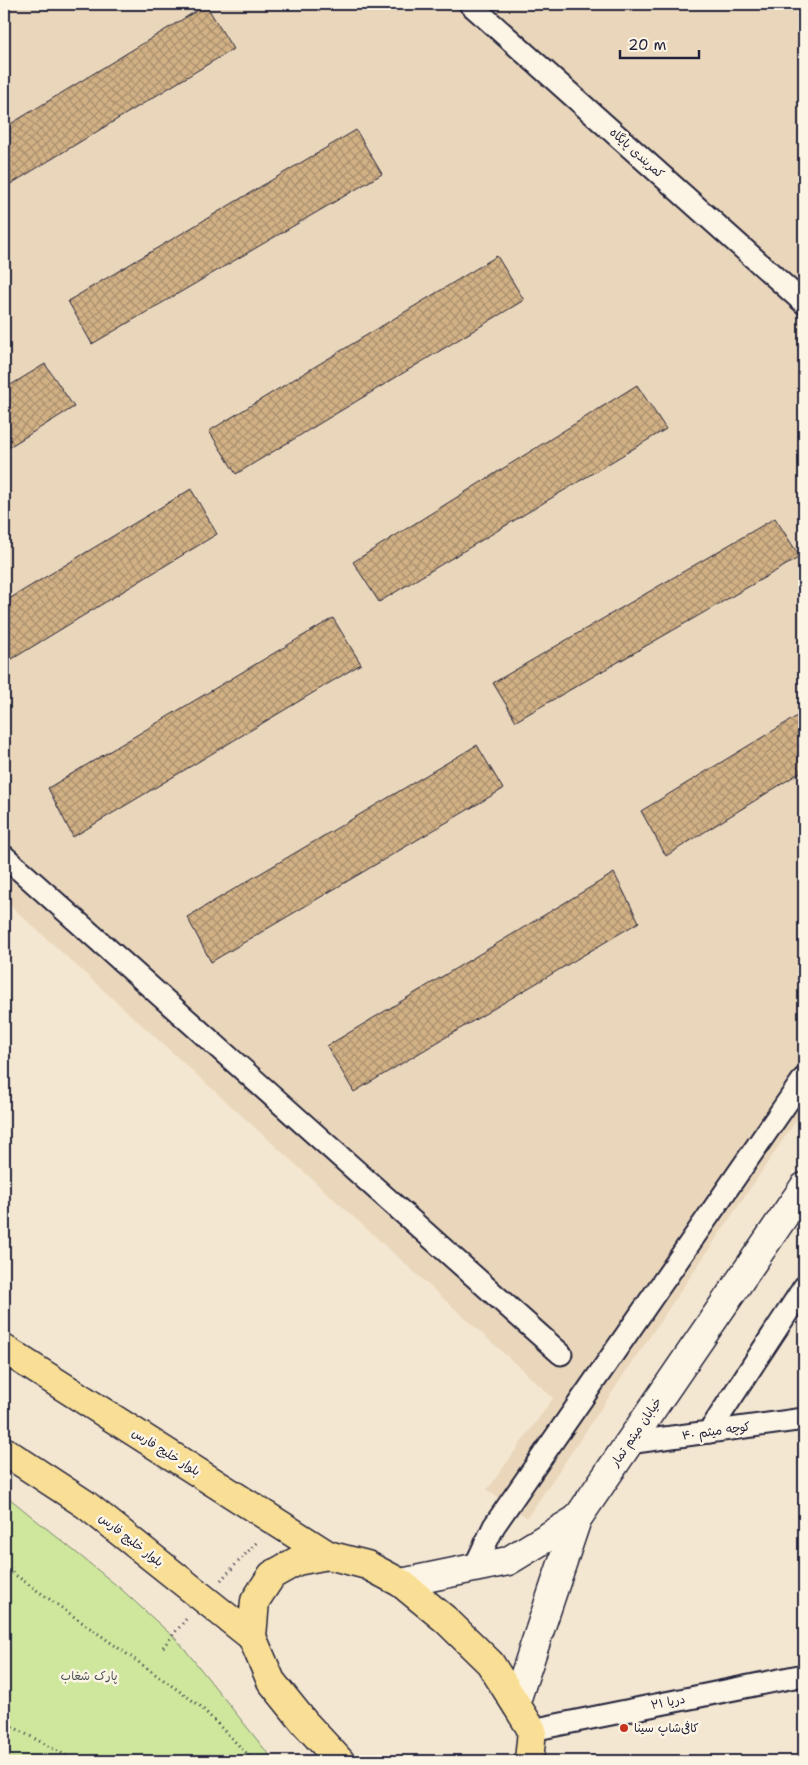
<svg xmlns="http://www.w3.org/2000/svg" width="808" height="1765" font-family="'Shantell Sans','Playpen Sans Arabic',sans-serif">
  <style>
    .built { fill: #ead7bb }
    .park { fill: #cee79d; stroke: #78846c }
    .building { fill: url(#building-cross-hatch); stroke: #22223b }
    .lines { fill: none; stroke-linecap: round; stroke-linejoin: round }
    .street-casing { stroke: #22223b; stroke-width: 25 }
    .secondary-casing { stroke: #22223b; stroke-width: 31 }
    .primary-casing { stroke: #22223b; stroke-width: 31 }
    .path { stroke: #22223b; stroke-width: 3; stroke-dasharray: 1 4; stroke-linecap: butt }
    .street { stroke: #fcf5e5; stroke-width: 21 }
    .secondary { stroke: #fcf5e5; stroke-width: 28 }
    .primary { stroke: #f9df96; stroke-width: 28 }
    .poi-dot { fill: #c8321e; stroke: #fcf5e5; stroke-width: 2 }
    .labels { text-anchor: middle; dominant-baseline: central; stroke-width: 5; stroke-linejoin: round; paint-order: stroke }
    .street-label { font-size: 12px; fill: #22223b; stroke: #fcf5e5 }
    .park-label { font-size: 12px; fill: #4d5354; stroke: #fcf5e5 }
    .poi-label { font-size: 12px; fill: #22223b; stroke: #fcf5e5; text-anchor: start }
  </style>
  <defs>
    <pattern id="building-cross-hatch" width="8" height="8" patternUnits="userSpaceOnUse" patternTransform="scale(1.25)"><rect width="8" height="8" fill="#d2b185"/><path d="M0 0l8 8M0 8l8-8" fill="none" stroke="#aa906e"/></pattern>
  </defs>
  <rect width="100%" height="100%" fill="#f4e7d2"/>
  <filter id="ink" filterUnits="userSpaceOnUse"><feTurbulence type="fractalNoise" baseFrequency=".02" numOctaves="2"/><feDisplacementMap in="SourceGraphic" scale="10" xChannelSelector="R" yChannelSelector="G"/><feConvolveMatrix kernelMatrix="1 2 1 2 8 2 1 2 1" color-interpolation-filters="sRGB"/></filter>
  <g filter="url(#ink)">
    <polygon class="built" points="4,4 804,4 804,1109 527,1518 487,1490 553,1398 4,900"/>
    <polygon class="park" points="4,1494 121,1589 179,1642 274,1761 4,1761"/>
    <g class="building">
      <polygon points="206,5 233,49 4,188 4,128"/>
      <polygon points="356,130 382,174 92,344 68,301"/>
      <polygon points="497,256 524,300 236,474 209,431"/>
      <polygon points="45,364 74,407 4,450 4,389"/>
      <polygon points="637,385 666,429 379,602 353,562"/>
      <polygon points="191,489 217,534 4,664 4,602"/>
      <polygon points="775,518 800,557 516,721 493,683"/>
      <polygon points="333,618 361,664 73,837 48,788"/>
      <polygon points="804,712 804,770 666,856 641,811"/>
      <polygon points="477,745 503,789 211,962 187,917"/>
      <polygon points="614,873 639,922 354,1092 327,1046"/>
    </g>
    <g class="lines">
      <g class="street-casing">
        <g id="street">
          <polyline points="470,4 804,303"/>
          <polyline points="4,856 561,1354"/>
          <polyline points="709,1432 804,1287"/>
          <polyline points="628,1443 804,1419"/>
          <polyline points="474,1568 494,1526 804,1078"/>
          <polyline points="532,1730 804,1675"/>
        </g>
      </g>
      <g class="secondary-casing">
        <g id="secondary">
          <polyline points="401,1583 508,1561 577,1519"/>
          <polyline points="516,1701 577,1519 804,1187"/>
        </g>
      </g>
      <g class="primary-casing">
        <g id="primary">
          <polyline points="4,1349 328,1555"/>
          <polyline points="4,1451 85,1504 252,1637"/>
          <polyline points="340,1761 304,1722 271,1681 252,1637 255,1601 272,1575 297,1561 328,1555 367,1565 401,1583 446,1620 490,1663 532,1730 529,1761"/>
        </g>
      </g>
      <g class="path">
        <polyline points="4,1567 199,1705 254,1761"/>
        <polyline points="221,1580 258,1541"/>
        <polyline points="163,1647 187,1618"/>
        <polyline points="4,1722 76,1761"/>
      </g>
      <use href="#street" class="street"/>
      <use href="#secondary" class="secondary"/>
      <use href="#primary" class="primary"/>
    </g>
  </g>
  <circle class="poi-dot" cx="624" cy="1728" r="5"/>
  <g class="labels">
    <g class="street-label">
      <text transform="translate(637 153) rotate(42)">کمربندی پایگاه</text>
      <text transform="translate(716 1431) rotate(-8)">کوچه میثم ۴۰</text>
      <text transform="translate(636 1432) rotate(-56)">خیابان میثم تمار</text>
      <text transform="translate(166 1452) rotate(32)">بلوار خلیج‌ فارس</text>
      <text transform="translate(131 1540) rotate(38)">بلوار خلیج ‌فارس</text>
      <text transform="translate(668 1702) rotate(-11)">دریا ۲۱</text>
    </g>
    <g class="park-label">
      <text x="89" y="1676">پارک شغاب</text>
    </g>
    <g class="poi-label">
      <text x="634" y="1728">کافی‌شاپ سینا</text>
    </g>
  </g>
  <rect width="808" height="1765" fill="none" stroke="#fcf5e5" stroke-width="20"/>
  <rect x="10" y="10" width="788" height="1745" fill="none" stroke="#22223b" stroke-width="2" filter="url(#ink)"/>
  <path d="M620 50v8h79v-8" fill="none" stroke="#22223b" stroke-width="2.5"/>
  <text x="628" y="50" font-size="15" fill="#22223b" stroke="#fcf5e5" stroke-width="4" paint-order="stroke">20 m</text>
</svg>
